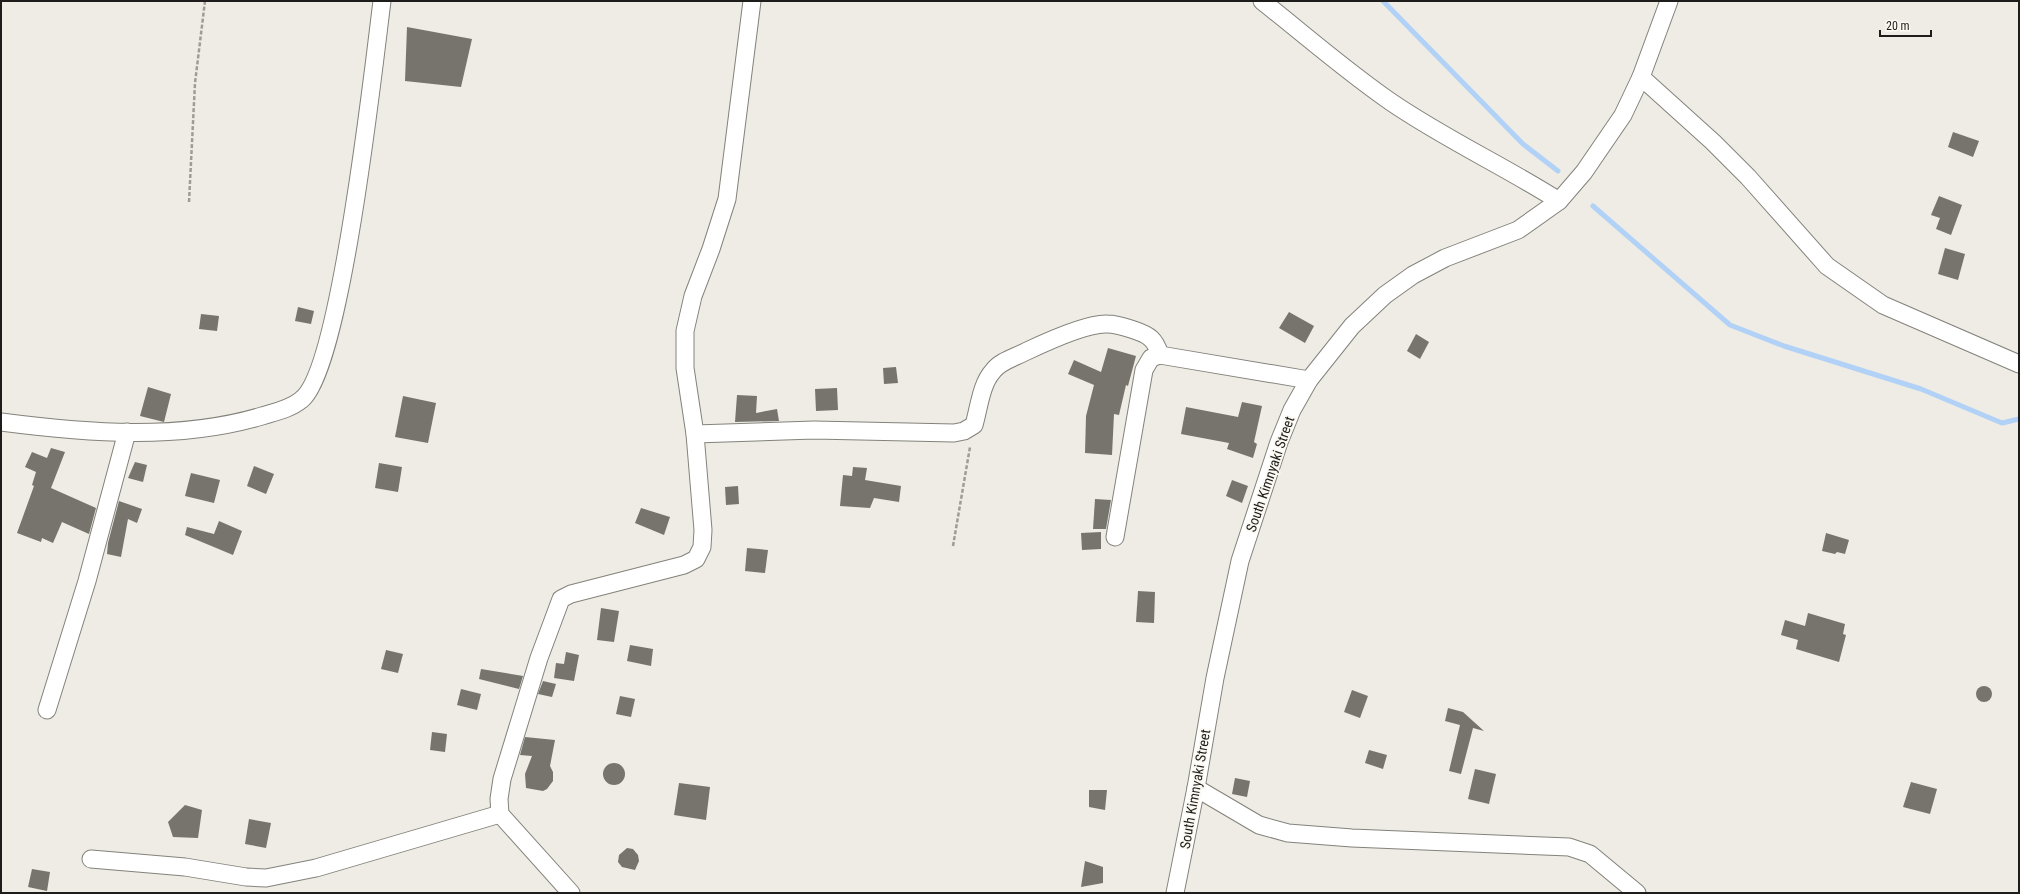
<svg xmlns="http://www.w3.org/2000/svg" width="2020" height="894" font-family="'Roboto Condensed',sans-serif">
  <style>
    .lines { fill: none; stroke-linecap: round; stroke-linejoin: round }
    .stream { stroke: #b1d1f7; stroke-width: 5 }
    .building { fill: #76746d }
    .street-casing { stroke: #83827b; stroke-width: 19 }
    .path { stroke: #9d9c96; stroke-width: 2.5; stroke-dasharray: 4 2; stroke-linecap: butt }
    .street { stroke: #fff; stroke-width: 17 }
    .labels { text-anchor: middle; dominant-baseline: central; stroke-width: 3.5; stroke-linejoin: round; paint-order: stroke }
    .street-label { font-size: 14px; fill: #1e1d1b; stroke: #fbf9f1 }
  </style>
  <rect width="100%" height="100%" fill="#eeece4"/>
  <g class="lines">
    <g class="stream">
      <polyline points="1383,1 1523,144 1558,171"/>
      <polyline points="1593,206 1730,325 1784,346 1921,389 2002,423 2019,419"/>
    </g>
  </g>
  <g class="building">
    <polygon points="407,27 472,39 461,87 405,81"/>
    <polygon points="1953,132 1979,141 1973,157 1948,147"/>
    <polygon points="1939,196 1962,205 1951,235 1936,229 1940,218 1931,215"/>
    <polygon points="1945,248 1965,254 1958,280 1938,274"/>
    <polygon points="298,307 314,311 311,324 295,321"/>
    <polygon points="1289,312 1314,326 1305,343 1279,328"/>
    <polygon points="201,314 219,316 217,331 199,329"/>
    <polygon points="1416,334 1429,342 1420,359 1407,351"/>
    <polygon points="1108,348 1136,356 1128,386 1126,385 1119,415 1114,414 1112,455 1085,453 1086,416 1094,385 1068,374 1074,360 1101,372"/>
    <polygon points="896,367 898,383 884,384 883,368"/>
    <polygon points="148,387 171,394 164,422 140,416"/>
    <polygon points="837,388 838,410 816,411 815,389"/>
    <polygon points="737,395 757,396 756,413 777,409 779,421 735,422"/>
    <polygon points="403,396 436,403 428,443 395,437"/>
    <polygon points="1242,402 1262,406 1254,442 1257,444 1253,458 1227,449 1229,443 1181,434 1186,407 1238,417"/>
    <polygon points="51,448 65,452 51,488 96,508 89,534 62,522 53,543 42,538 41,542 17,533 34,486 32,485 36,472 25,467 32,452 47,458"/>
    <polygon points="135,462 147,465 143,482 128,478"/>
    <polygon points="379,463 402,467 398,492 375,488"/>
    <polygon points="254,466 274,474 266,494 247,486"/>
    <polygon points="853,467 867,468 865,480 901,486 899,502 874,498 870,508 840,506 843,475 852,476"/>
    <polygon points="191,473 220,480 214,503 185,496"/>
    <polygon points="1232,480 1248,486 1242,503 1226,496"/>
    <polygon points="738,486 739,504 726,505 725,487"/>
    <polygon points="1095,499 1111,500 1106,529 1093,529"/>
    <polygon points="119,501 142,509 137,523 128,519 121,557 107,554 108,543"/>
    <polygon points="641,508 670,517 664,535 635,523"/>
    <polygon points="219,521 242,531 233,555 185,535 187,527 214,534"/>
    <polygon points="1101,532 1101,549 1082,550 1081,533"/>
    <polygon points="1826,533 1849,540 1845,554 1837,552 1835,554 1822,551"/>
    <polygon points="747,548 768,550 765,573 745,571"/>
    <polygon points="1138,591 1155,592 1154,623 1136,622"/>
    <polygon points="601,608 619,611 614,642 597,640"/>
    <polygon points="1808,613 1845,624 1843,634 1846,635 1839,662 1796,649 1798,640 1781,635 1785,620 1805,626"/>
    <polygon points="630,645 653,649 651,666 627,661"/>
    <polygon points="386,650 403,654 398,673 381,669"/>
    <polygon points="566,652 579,655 574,681 554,678 556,663 564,664"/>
    <polygon points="481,669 523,676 519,689 479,679"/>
    <polygon points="543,681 556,684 552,697 538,694"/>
    <circle cx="1984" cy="694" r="8"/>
    <polygon points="461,689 481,694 477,710 457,705"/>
    <polygon points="1352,690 1368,696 1360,718 1344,712"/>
    <polygon points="620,696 635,699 631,717 616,714"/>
    <polygon points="1448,708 1463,712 1484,731 1473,728 1461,774 1449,771 1460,725 1445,721"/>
    <polygon points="432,732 447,734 445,752 430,750"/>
    <polygon points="525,737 555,740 550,766 553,772 553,781 547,789 543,791 526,788 525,774 532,756 520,755"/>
    <polygon points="1369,750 1387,755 1383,769 1365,763"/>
    <circle cx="614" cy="774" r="11"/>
    <polygon points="1475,769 1496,774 1489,804 1468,799"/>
    <polygon points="1235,778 1250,781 1247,797 1232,794"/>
    <polygon points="1911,782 1937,789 1930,814 1903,807"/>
    <polygon points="679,783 710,787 706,820 674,815"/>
    <polygon points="1089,790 1107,790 1105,810 1089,807"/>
    <polygon points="185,805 202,810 198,838 173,837 168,822"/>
    <polygon points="249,819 271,823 266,848 245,844"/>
    <polygon points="627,848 633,849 638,855 639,861 635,870 622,867 618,862 619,855"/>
    <polygon points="1085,861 1103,867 1103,883 1081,887"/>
    <polygon points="32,869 50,872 47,891 28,887"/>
  </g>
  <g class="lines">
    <g class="street-casing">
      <g id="street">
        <path d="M1262 1C1305 35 1346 71 1391 102 1445 139 1504 166 1559 201"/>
        <polyline points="1641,77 1713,142 1748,177 1827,266 1883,305 2019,364"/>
        <path d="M1 422C86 433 179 441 262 416 275 412 290 409 301 400 341 371 374 63 382 1"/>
        <path d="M695 434 814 430 954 433 964 431 974 425C979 408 981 384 993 371 1000 361 1016 357 1027 351 1046 342 1087 323 1107 324 1117 324 1125 327 1134 330 1149 335 1155 339 1160 355"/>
        <polyline points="1115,537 1144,370 1151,358 1160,355 1309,380"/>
        <polyline points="47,710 87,581 127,432"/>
        <polyline points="1196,788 1259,825 1288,833 1352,838 1569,847 1590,854 1637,893"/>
        <polyline points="91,859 185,867 246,877 266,878 316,868 500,814"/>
        <polyline points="571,893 500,814 499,799 502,779 539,658 561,599 571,594 684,565 696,559 702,547 703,530 695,434 685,368 685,331 693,296 711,249 727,199 752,1"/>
        <polyline points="1175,893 1196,788 1215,678 1240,561 1279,442 1292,410 1309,380 1352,326 1385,295 1413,275 1445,258 1518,230 1559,201 1584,172 1623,115 1641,77 1669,1"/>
      </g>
    </g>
    <g class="path">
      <polyline points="189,202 195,83 205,1"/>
      <polyline points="953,546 970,447"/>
    </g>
    <use href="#street" class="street"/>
  </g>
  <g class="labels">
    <g class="street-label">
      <text transform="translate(1270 474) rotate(-71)">South Kimnyaki Street</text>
      <text transform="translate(1195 789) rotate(-80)">South Kimnyaki Street</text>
    </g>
  </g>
  <rect width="2020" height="894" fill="none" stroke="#1e1d1b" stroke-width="4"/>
  <path d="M1880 30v6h51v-6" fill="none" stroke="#1e1d1b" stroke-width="2"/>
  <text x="1886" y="30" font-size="12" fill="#1e1d1b" stroke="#fbf9f1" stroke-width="3" paint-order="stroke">20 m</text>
</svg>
